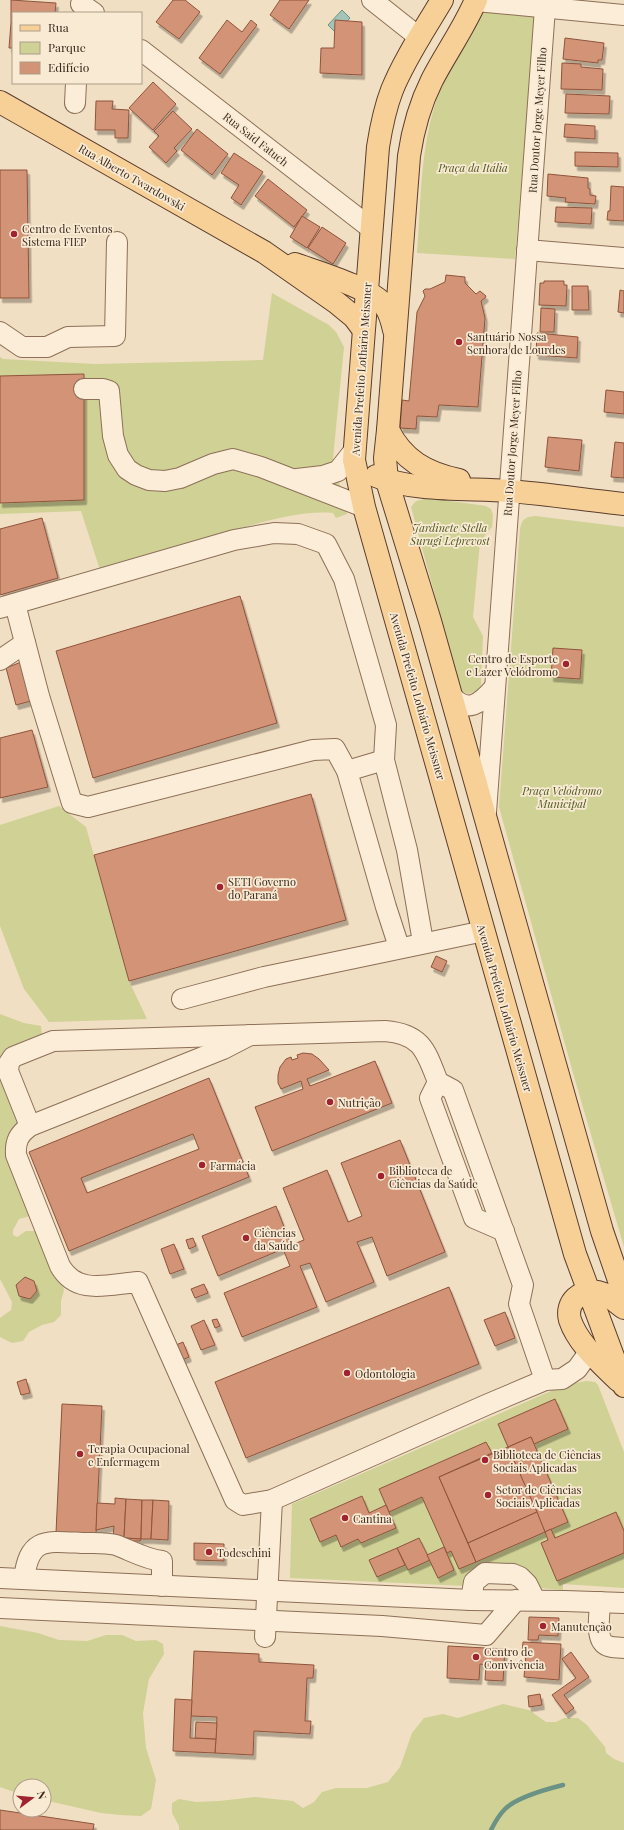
<svg xmlns="http://www.w3.org/2000/svg" width="624" height="1830" font-family="'Playfair Display',serif">
  <style>
    .green { fill: #cfd195 }
    .water { fill: #a5c4b8; stroke: #6b9385 }
    .lines { fill: none; stroke-linecap: round; stroke-linejoin: round }
    .stream { stroke: #6b9385; stroke-width: 4.5 }
    .building { fill: #d29376; stroke: #8e543c; fill-rule: evenodd; filter: url(#shadow) }
    .minor-casing { stroke: #8d6f58; stroke-width: 22 }
    .major-casing { stroke: #5b3d2c; stroke-width: 24 }
    .minor { stroke: #fbedd7; stroke-width: 20 }
    .major { stroke: #f7d098; stroke-width: 22 }
    .poi-dot { fill: #a12330; stroke: #f8ead3; stroke-width: 1.5 }
    .labels { text-anchor: middle; dominant-baseline: central; stroke-width: 3.5; stroke-linejoin: round; paint-order: stroke }
    .street-label { font-size: 11px; fill: #3c291d; stroke: #f8ead3 }
    .park-label { font-size: 11px; font-style: italic; fill: #515a22; stroke: #f8ead3 }
    .poi-label { font-size: 11px; fill: #3c291d; stroke: #f8ead3; text-anchor: start }
  </style>
  <defs>
    <filter id="shadow"><feDropShadow dx="2.5" dy="4.5" stdDeviation="0" flood-color="#0004"/></filter>
  </defs>
  <rect width="100%" height="100%" fill="#f1dfc3"/>
  <g class="green">
    <path d="M483 10 535 16 515 259 417 253C421 205 420 155 434 108 443 76 467 40 483 10Z"/>
    <path d="M272 293 329 325 336 332 344 347 333 458 347 514 336 518 333 513C299 510 264 522 231 531 187 543 143 556 100 570L81 511 0 514V357L3 359 95 364 263 360Z"/>
    <polygon points="429,498 486,506 491,509 493,515 492,527 480,542 473,617 483,636 481,685 477,691 468,694 463,692 460,688 411,507 416,501"/>
    <path d="M535 516 624 527V1247L575 1080 499 807 520 529C522 519 525 517 535 516Z"/>
    <polygon points="59,806 86,827 129,981 147,1019 49,1022 24,989 0,926 0,825"/>
    <polygon points="0,1014 24,1023 41,1026 42,1035 15,1047 8,1098 18,1123 16,1138 30,1216 19,1219 13,1230 13,1235 17,1237 26,1231 36,1231 62,1281 64,1290 61,1301 61,1315 54,1322 42,1325 29,1332 23,1341 12,1343 0,1337 0,1318 11,1310 12,1302 0,1279"/>
    <polygon points="586,1381 595,1382 598,1385 624,1452 624,1588 563,1584 563,1590 540,1588 526,1575 467,1586 290,1578 292,1504 565,1385"/>
    <polygon points="0,1626 38,1633 59,1640 87,1641 106,1635 122,1635 136,1641 156,1640 163,1644 164,1654 149,1679 143,1713 146,1748 156,1780 151,1809 141,1816 120,1815 101,1813 44,1800 44,1786 20,1786 20,1794 0,1787"/>
    <polygon points="503,1704 529,1710 546,1722 556,1722 564,1718 578,1718 587,1725 605,1747 606,1753 614,1759 624,1763 624,1830 179,1830 179,1826 172,1813 172,1803 179,1799 196,1802 219,1801 255,1797 293,1801 303,1808 314,1802 322,1792 336,1788 367,1788 388,1782 400,1767 412,1733 424,1718 443,1714 458,1718"/>
  </g>
  <polygon class="water" points="342,10 350,18 336,33 328,25"/>
  <g class="lines">
    <path class="stream" d="M491 1830C495 1822 499 1815 505 1809 517 1797 547 1789 563 1785"/>
  </g>
  <g class="building">
    <polygon points="11,0 56,3 55,13 13,13 13,23 11,23"/>
    <polygon points="173,0 185,0 200,12 179,39 156,22"/>
    <polygon points="280,0 309,0 289,29 270,15"/>
    <polygon points="227,20 242,32 251,20 257,25 220,74 199,58"/>
    <polygon points="335,20 362,22 362,75 320,73 321,48 334,48"/>
    <polygon points="11,23 13,23 13,48 9,48"/>
    <polygon points="565,38 604,43 602,60 598,60 598,63 563,59"/>
    <polygon points="562,63 581,64 581,67 603,69 602,90 561,89"/>
    <polygon points="153,82 176,104 153,130 129,108"/>
    <polygon points="566,94 610,96 609,114 565,113"/>
    <polygon points="96,101 113,101 112,109 129,110 128,138 115,138 115,130 95,130"/>
    <polygon points="173,111 192,129 174,148 177,151 166,163 149,147 159,136 154,131"/>
    <polygon points="565,124 595,126 595,139 564,137"/>
    <polygon points="197,129 228,154 212,175 181,150"/>
    <polygon points="575,152 618,153 618,167 575,166"/>
    <polygon points="234,153 263,172 241,205 231,198 239,185 221,173"/>
    <polygon points="0,170 27,170 29,298 0,298"/>
    <polygon points="548,174 588,178 588,188 590,189 590,195 596,196 595,204 565,202 566,198 547,196"/>
    <polygon points="268,179 307,210 294,227 255,196"/>
    <polygon points="611,186 624,187 624,221 607,220 608,211 610,211"/>
    <polygon points="556,207 592,208 591,224 555,222"/>
    <polygon points="302,216 320,227 307,248 290,237"/>
    <polygon points="322,227 346,243 333,264 308,248"/>
    <polygon points="446,275 465,277 465,283 476,294 480,291 486,296 485,298 481,301 485,318 478,407 439,405 437,417 417,416 416,429 400,428 402,400 409,401 417,312 425,296 423,291 425,289 430,289 445,282"/>
    <polygon points="544,281 564,281 564,285 567,285 566,306 539,305 540,283 544,283"/>
    <polygon points="572,286 588,286 589,310 572,310"/>
    <polygon points="620,290 624,291 624,313 618,312"/>
    <polygon points="541,308 555,309 554,332 540,332"/>
    <polygon points="537,333 578,337 577,358 536,355"/>
    <polygon points="84,374 84,500 0,503 0,376"/>
    <polygon points="606,390 624,392 624,414 604,412"/>
    <polygon points="548,437 582,440 579,471 545,467"/>
    <polygon points="615,442 624,443 624,478 611,477"/>
    <polygon points="42,518 58,578 0,595 0,529"/>
    <polygon points="240,596 277,723 93,778 56,651"/>
    <polygon points="553,648 582,650 580,679 551,677"/>
    <polygon points="21,662 31,701 16,705 6,668"/>
    <polygon points="32,730 48,787 0,798 0,738"/>
    <polygon points="311,794 346,920 129,981 94,855"/>
    <polygon points="436,956 447,961 442,972 431,967"/>
    <polygon points="303,1053 312,1054 319,1059 329,1070 307,1079 310,1086 375,1061 392,1103 272,1151 255,1107 303,1089 301,1081 281,1089 278,1083 278,1075 280,1067 286,1059 291,1057 292,1060 298,1058 297,1055"/>
    <path d="M209 1078 249 1177 69 1251 29 1152ZM193 1134 199 1149 87 1193 81 1178Z"/>
    <polygon points="400,1140 445,1252 387,1276 372,1237 357,1242 374,1282 326,1302 310,1263 300,1266 317,1307 242,1337 224,1293 290,1266 283,1249 218,1276 202,1236 276,1206 291,1245 304,1240 283,1188 327,1170 348,1222 362,1216 341,1163"/>
    <polygon points="193,1238 196,1246 189,1249 186,1240"/>
    <polygon points="174,1244 184,1269 170,1274 161,1249"/>
    <polygon points="25,1277 34,1281 37,1291 30,1299 19,1296 16,1285"/>
    <polygon points="204,1284 208,1293 195,1298 191,1289"/>
    <polygon points="449,1287 479,1364 246,1458 215,1382"/>
    <polygon points="505,1312 515,1338 495,1346 484,1320"/>
    <polygon points="217,1319 220,1326 215,1328 212,1320"/>
    <polygon points="204,1320 215,1345 201,1350 191,1326"/>
    <polygon points="183,1342 189,1357 182,1360 176,1345"/>
    <polygon points="26,1379 30,1393 21,1395 17,1382"/>
    <polygon points="555,1399 568,1429 534,1444 531,1437 508,1447 498,1424"/>
    <polygon points="62,1404 102,1406 96,1535 56,1533"/>
    <polygon points="531,1437 568,1522 545,1532 508,1447"/>
    <polygon points="486,1442 492,1453 439,1477 476,1562 459,1569 451,1551 447,1553 422,1497 389,1512 379,1489"/>
    <polygon points="508,1447 537,1512 468,1543 439,1477"/>
    <polygon points="362,1496 369,1513 386,1505 396,1528 361,1543 358,1539 341,1547 336,1535 320,1542 310,1519"/>
    <polygon points="115,1498 126,1499 124,1538 113,1538 114,1526 96,1530 97,1503 115,1504"/>
    <polygon points="126,1499 142,1500 141,1539 124,1538"/>
    <polygon points="142,1500 153,1500 151,1539 141,1539"/>
    <polygon points="153,1500 169,1501 168,1540 151,1539"/>
    <polygon points="537,1512 545,1532 476,1562 468,1543"/>
    <polygon points="616,1512 624,1531 624,1553 557,1581 541,1543 548,1540 545,1532 551,1529 555,1538"/>
    <polygon points="124,1538 141,1539 140,1541 124,1541"/>
    <polygon points="419,1538 430,1560 408,1570 397,1548"/>
    <polygon points="194,1543 224,1544 224,1561 194,1560"/>
    <polygon points="444,1547 454,1570 438,1578 427,1555"/>
    <polygon points="397,1548 405,1565 377,1577 369,1560"/>
    <polygon points="529,1617 559,1618 558,1636 539,1635 538,1640 528,1640"/>
    <polygon points="523,1642 561,1644 559,1680 524,1677 526,1653 522,1653"/>
    <polygon points="448,1646 505,1649 503,1681 485,1680 486,1665 480,1664 479,1680 447,1678"/>
    <polygon points="194,1651 259,1654 259,1662 314,1665 313,1678 307,1678 305,1721 311,1721 310,1734 254,1731 253,1755 215,1753 217,1717 191,1716"/>
    <polygon points="571,1652 589,1677 564,1695 574,1708 566,1714 552,1695 576,1678 562,1659"/>
    <polygon points="540,1694 542,1705 529,1707 528,1696"/>
    <polygon points="175,1699 192,1700 190,1738 216,1739 215,1753 173,1751"/>
    <polygon points="196,1722 217,1723 216,1739 195,1738"/>
    <polygon points="0,1810 94,1824 93,1830 0,1830"/>
  </g>
  <g class="lines">
    <g class="minor-casing">
      <g id="minor">
        <polyline points="372,0 420,38"/>
        <polyline points="476,1 624,15"/>
        <polyline points="81,4 94,13"/>
        <polyline points="141,50 372,229"/>
        <polyline points="75,103 76,83"/>
        <polyline points="527,250 624,258"/>
        <polyline points="0,332 22,347 47,347 68,337 115,336 117,242"/>
        <polyline points="84,389 103,389 109,391 113,436 118,455 127,469 136,475 149,480 165,481 180,478 213,464 233,459 261,467 364,507"/>
        <polyline points="297,479 323,476 338,471 353,452"/>
        <polyline points="15,604 39,696 72,803 88,807 313,750 335,749 347,771 386,907 399,947"/>
        <polyline points="0,608 234,540 274,533 298,534 326,544 344,579 386,725 384,760 407,850 423,942"/>
        <polyline points="0,660 25,643"/>
        <path d="M451 695C467 715 481 703 494 688"/>
        <polyline points="347,771 384,760"/>
        <polyline points="486,812 545,8"/>
        <polyline points="182,999 264,977 484,931"/>
        <path d="M250 1035 223 1049 30 1126C19 1134 15 1141 16 1155L60 1266C77 1296 109 1284 138 1282L235 1500 243 1505 272 1500 486 1405 545 1380 562 1379 577 1369 590 1351"/>
        <polyline points="438,1082 430,1098 474,1218 504,1231"/>
        <path d="M30 1126 8 1071 9 1063 13 1057 53 1041 385 1031C422 1034 426 1051 438 1082L453 1090 523 1285 519 1304 545 1380"/>
        <polyline points="0,1578 471,1600 565,1601 624,1603"/>
        <path d="M24 1579C29 1537 46 1541 82 1543 92 1543 106 1542 116 1545 132 1551 145 1559 162 1561V1586"/>
        <polyline points="471,1600 474,1582 485,1573 513,1574 520,1577 527,1584 535,1600"/>
        <path d="M600 1602C600 1614 594 1641 608 1646 613 1648 619 1647 624 1648"/>
        <polyline points="0,1608 382,1626 486,1635 516,1600"/>
        <polyline points="265,1637 272,1500"/>
      </g>
    </g>
    <g class="major-casing">
      <g id="major">
        <path d="M442 0C425 29 405 58 392 90 385 108 381 128 378 147L354 460 364 507 575 1254 624 1386"/>
        <path d="M476 0C464 28 446 53 432 80 420 104 413 129 409 156L388 430 385 458 387 481 430 621 602 1231 624 1295"/>
        <polyline points="0,102 264,252 337,303 354,317 363,329"/>
        <path d="M295 264C317 272 372 288 385 306 390 313 392 321 394 330"/>
        <path d="M388 430C403 460 426 473 459 480"/>
        <path d="M376 476C414 492 467 488 509 491 547 494 586 500 624 504"/>
        <path d="M618 1380C601 1363 578 1344 570 1320 565 1302 581 1289 598 1292 608 1294 616 1302 624 1308"/>
      </g>
    </g>
    <use href="#minor" class="minor"/>
    <use href="#major" class="major"/>
  </g>
  <g class="poi-dot">
    <circle cx="14" cy="234" r="4"/>
    <circle cx="459" cy="342" r="4"/>
    <circle cx="566" cy="664" r="4"/>
    <circle cx="220" cy="887" r="4"/>
    <circle cx="330" cy="1102" r="4"/>
    <circle cx="202" cy="1165" r="4"/>
    <circle cx="381" cy="1176" r="4"/>
    <circle cx="246" cy="1238" r="4"/>
    <circle cx="347" cy="1373" r="4"/>
    <circle cx="80" cy="1454" r="4"/>
    <circle cx="485" cy="1460" r="4"/>
    <circle cx="488" cy="1495" r="4"/>
    <circle cx="345" cy="1518" r="4"/>
    <circle cx="209" cy="1552" r="4"/>
    <circle cx="543" cy="1626" r="4"/>
    <circle cx="476" cy="1657" r="4"/>
  </g>
  <g class="labels">
    <g class="street-label">
      <text transform="translate(537 120) rotate(-86)">Rua Doutor Jorge Meyer Filho</text>
      <text transform="translate(256 139) rotate(38)">Rua Said Fatuch</text>
      <text transform="translate(132 177) rotate(30)">Rua Alberto Twardowski</text>
      <text transform="translate(361 369) rotate(-86)">Avenida Prefeito Lothário Meissner</text>
      <text transform="translate(512 443) rotate(-86)">Rua Doutor Jorge Meyer Filho</text>
      <text transform="translate(418 696) rotate(74)">Avenida Prefeito Lothário Meissner</text>
      <text transform="translate(505 1008) rotate(74)">Avenida Prefeito Lothário Meissner</text>
    </g>
    <g class="park-label">
      <text x="473" y="167">Praça da Itália</text>
      <text x="450" y="527">Jardinete Stella<tspan x="450" dy="13">Surugi Leprevost</tspan></text>
      <text x="562" y="790">Praça Velódromo<tspan x="562" dy="13">Municipal</tspan></text>
    </g>
    <g class="poi-label">
      <text x="22" y="228">Centro de Eventos<tspan x="22" dy="13">Sistema FIEP</tspan></text>
      <text x="467" y="336">Santuário Nossa<tspan x="467" dy="13">Senhora de Lourdes</tspan></text>
      <text x="558" y="658" text-anchor="end">Centro de Esporte<tspan x="558" dy="13">e Lazer Velódromo</tspan></text>
      <text x="228" y="881">SETI Governo<tspan x="228" dy="13">do Paraná</tspan></text>
      <text x="338" y="1102">Nutrição</text>
      <text x="210" y="1165">Farmácia</text>
      <text x="389" y="1170">Biblioteca de<tspan x="389" dy="13">Ciências da Saúde</tspan></text>
      <text x="254" y="1232">Ciências<tspan x="254" dy="13">da Saúde</tspan></text>
      <text x="355" y="1373">Odontologia</text>
      <text x="88" y="1448">Terapia Ocupacional<tspan x="88" dy="13">e Enfermagem</tspan></text>
      <text x="493" y="1454">Biblioteca de Ciências<tspan x="493" dy="13">Sociais Aplicadas</tspan></text>
      <text x="496" y="1489">Setor de Ciências<tspan x="496" dy="13">Sociais Aplicadas</tspan></text>
      <text x="353" y="1518">Cantina</text>
      <text x="217" y="1552">Todeschini</text>
      <text x="551" y="1626">Manutenção</text>
      <text x="484" y="1651">Centro de<tspan x="484" dy="13">Convivência</tspan></text>
    </g>
  </g>
  <rect x="12" y="12" width="130" height="72" fill="#f8ead3" stroke="#ad9d8a"/>
  <rect x="20" y="25" width="20" height="6" fill="#f7d098" stroke="#ad9d8a"/>
  <text x="48" y="32" font-size="12" fill="#3c291d">Rua</text>
  <rect x="20" y="42" width="20" height="12" fill="#cfd195" stroke="#ad9d8a"/>
  <text x="48" y="52" font-size="12" fill="#3c291d">Parque</text>
  <rect x="20" y="62" width="20" height="12" fill="#d29376" stroke="#ad9d8a"/>
  <text x="48" y="72" font-size="12" fill="#3c291d">Edifício</text>
  <g transform="translate(32 1798) rotate(74)"><circle r="19" fill="#f8ead3" stroke="#ad9d8a"/>
  <path d="M0-3L7 15L0 10L-7 15Z" fill="#a12330"/>
  <text y="-6" font-size="11" font-weight="bold" text-anchor="middle" fill="#3c291d">N</text>
  </g>
</svg>
